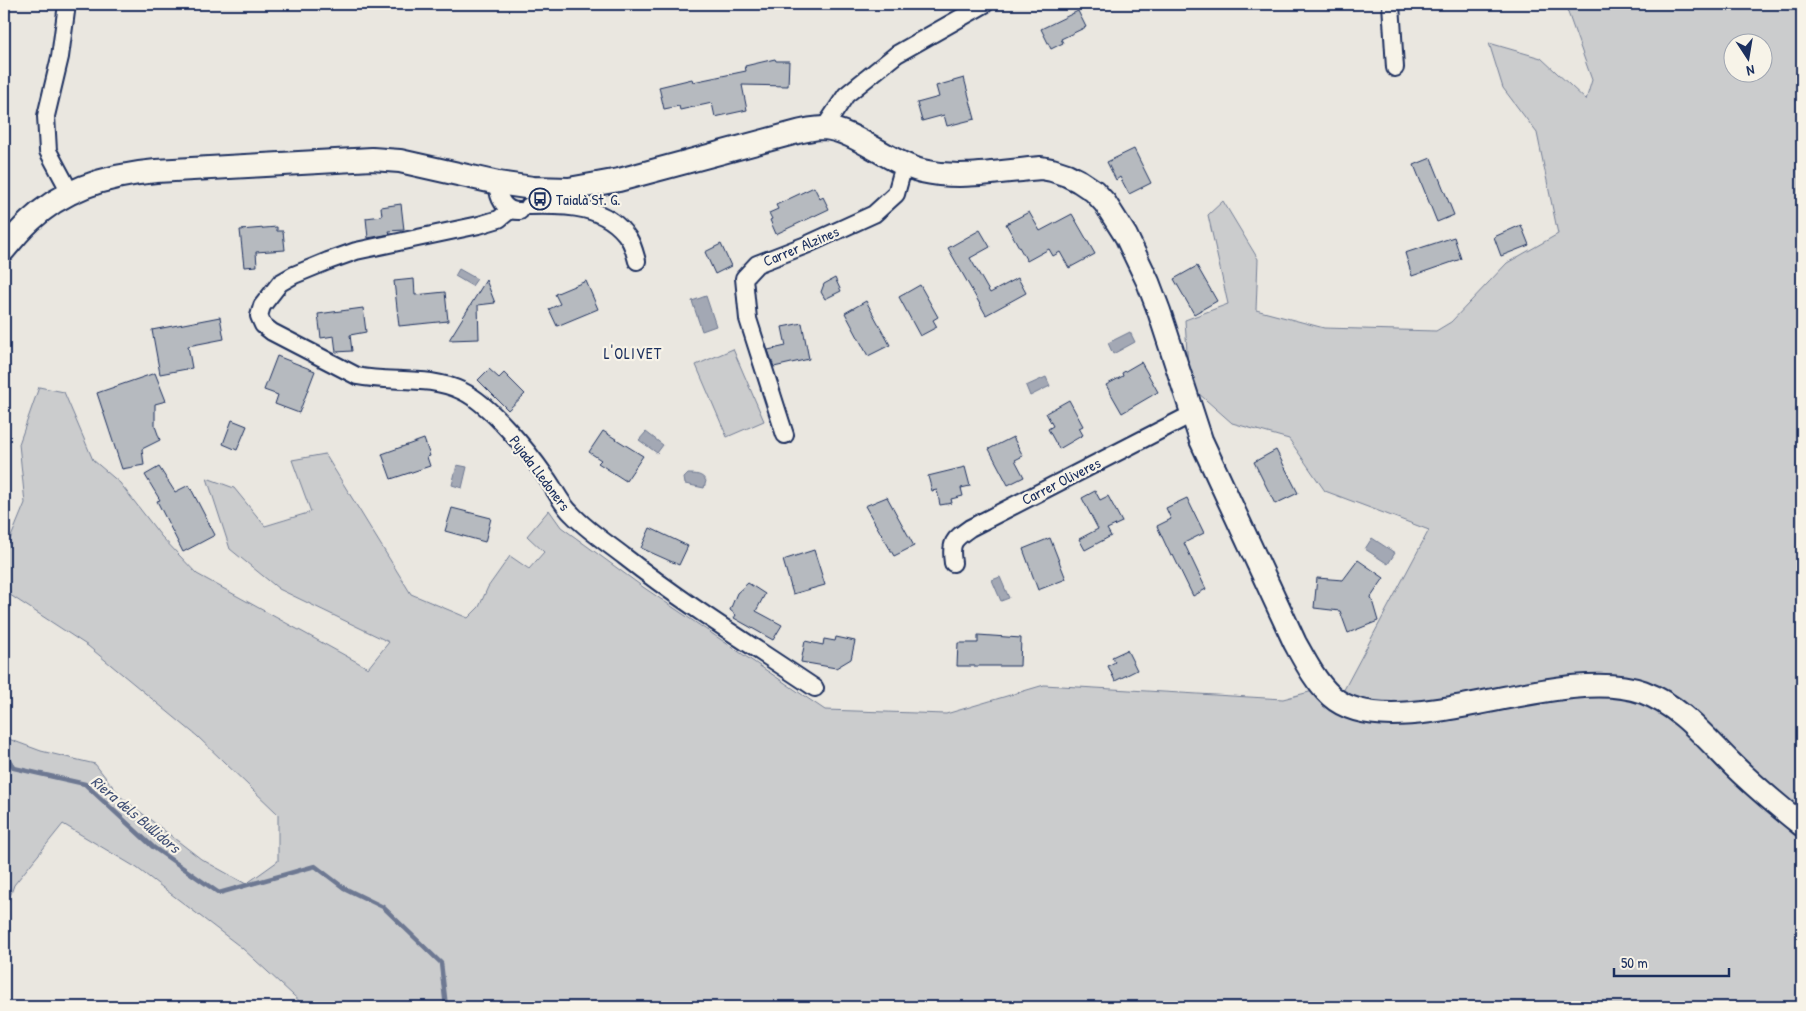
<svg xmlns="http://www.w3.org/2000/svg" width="1806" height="1011" font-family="'Patrick Hand',sans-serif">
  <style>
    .green { fill: #cbcccd; stroke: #737e96; fill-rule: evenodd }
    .water { fill: #a3a8b4; stroke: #6d7892 }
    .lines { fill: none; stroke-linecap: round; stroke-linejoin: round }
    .stream { stroke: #6d7892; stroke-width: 4.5 }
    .building { fill: #b6babf; stroke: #1b2f5e }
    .street-casing { stroke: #1b2f5e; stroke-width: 20 }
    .secondary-casing { stroke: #1b2f5e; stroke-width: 26 }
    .street { stroke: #f7f3e8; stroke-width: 16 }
    .secondary { stroke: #f7f3e8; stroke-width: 22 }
    .labels { text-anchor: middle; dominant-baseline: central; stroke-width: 4.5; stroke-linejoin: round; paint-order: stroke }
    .poi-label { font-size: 15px; fill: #1b2f5e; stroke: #f7f3e8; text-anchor: start }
    .street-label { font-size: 15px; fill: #1b2f5e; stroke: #f7f3e8 }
    .neighbourhood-label { font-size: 16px; letter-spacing: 1px; fill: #1b2f5e; stroke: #f7f3e8 }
    .water-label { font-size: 16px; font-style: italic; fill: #445378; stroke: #f7f3e8 }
  </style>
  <rect width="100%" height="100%" fill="#eae7e0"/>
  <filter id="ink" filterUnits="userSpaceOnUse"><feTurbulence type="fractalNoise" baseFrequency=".02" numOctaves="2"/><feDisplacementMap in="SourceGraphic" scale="10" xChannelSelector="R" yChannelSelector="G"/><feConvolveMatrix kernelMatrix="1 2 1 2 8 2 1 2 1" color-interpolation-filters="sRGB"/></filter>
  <g filter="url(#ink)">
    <g class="green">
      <path d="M1565 4H1802V1007H306L242 948 137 868 63 824 14 885 4 914V732L6 738 41 751 95 764 121 797 201 859 246 884 278 861V814L197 736 88 646 4 591V554L25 503 19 444 39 387 64 392 93 460 120 483 161 536 197 574 368 668 389 642 279 589 230 549 207 478 234 488 265 526 311 512 292 460 325 454 411 594 468 618 479 607 488 587 510 556 529 569 544 552 527 536 549 510 561 527 643 587 825 710 946 714 1044 685 1283 699 1313 691 1338 701 1429 530 1325 491 1289 439 1232 423 1189 385 1185 320 1228 304 1208 215 1223 201 1258 259 1256 310 1324 328 1436 331 1451 322 1507 263 1558 234 1537 133 1503 88 1489 43 1541 58 1586 100 1592 80ZM1734 42H1764V72H1734Z"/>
      <polygon points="733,349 764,421 727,437 696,365"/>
    </g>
    <g class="water">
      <polygon points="459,269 477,279 472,286 455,276"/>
      <polygon points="706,296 716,326 702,331 692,301"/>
      <polygon points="1130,332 1135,342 1113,354 1108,343"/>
      <polygon points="1046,377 1050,386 1030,396 1026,386"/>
      <polygon points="646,432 663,445 657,453 639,440"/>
      <polygon points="457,465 467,467 462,488 452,485"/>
      <path d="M688 474C696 474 702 474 706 481L704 488 685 484 684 478Z"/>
      <polygon points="1372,538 1395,553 1388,564 1365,549"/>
      <polygon points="1000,577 1009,598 1001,601 992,580"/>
    </g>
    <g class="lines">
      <polyline class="stream" points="4,752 14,768 85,784 153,847 219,893 315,866 344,888 383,907 441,963 446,1007"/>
    </g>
    <g class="building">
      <polygon points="1078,11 1086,27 1061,39 1063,43 1051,49 1041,29"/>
      <polygon points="775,59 776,61 789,61 788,86 742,85 747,110 715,117 712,103 680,110 679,106 664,109 659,87 692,79 693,82 746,71 745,66"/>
      <polygon points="964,78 975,119 947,126 944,115 922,121 917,103 939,97 936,86"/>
      <polygon points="1134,149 1151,183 1129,194 1120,177 1116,180 1107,162"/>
      <polygon points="1431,158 1454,215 1437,222 1414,165"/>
      <polygon points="814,187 820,199 823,197 829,209 776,234 770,220 772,219 769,213 778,209 776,205"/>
      <polygon points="401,204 404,230 389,231 390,234 368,238 366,218 382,216 381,207"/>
      <polygon points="1029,212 1040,231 1072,214 1095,254 1069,268 1060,252 1053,256 1049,249 1027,261 1006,224"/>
      <polygon points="1521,225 1529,245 1501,256 1494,237"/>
      <polygon points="277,227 277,231 283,231 285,250 256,252 257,266 244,267 240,230"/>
      <polygon points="980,230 990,247 970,258 990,293 1018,278 1026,293 986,315 948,248"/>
      <polygon points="1454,237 1461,259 1412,276 1405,253"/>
      <polygon points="721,244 731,266 715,274 705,252"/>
      <polygon points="1197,266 1217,301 1194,314 1174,279"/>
      <polygon points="835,278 841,291 825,299 821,292 824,284"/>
      <polygon points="414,279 415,295 445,292 448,321 399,326 394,281"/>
      <polygon points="486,280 495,303 478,305 479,339 449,340"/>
      <polygon points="586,281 598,309 557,326 549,309 560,304 555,294"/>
      <polygon points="920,285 938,317 933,320 937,327 920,336 899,297"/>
      <polygon points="866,301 890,345 868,356 845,313"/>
      <polygon points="363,308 366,332 350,335 352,351 336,352 334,336 321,338 318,314"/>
      <polygon points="220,317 224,339 188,346 192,368 160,374 152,330"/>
      <polygon points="802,323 809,359 774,367 768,350 786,346 782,327"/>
      <polygon points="277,356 315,371 299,413 275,404 278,395 264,390"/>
      <polygon points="1141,362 1158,392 1122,413 1106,385 1123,376 1122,373"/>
      <polygon points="489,369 499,378 504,373 525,394 508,410 478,380"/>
      <polygon points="155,373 166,401 155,404 155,426 160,440 142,449 144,465 122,469 97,393"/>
      <polygon points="1069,400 1083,426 1079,428 1083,435 1059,449 1048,429 1053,426 1046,413"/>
      <polygon points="232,420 247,426 237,450 223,444"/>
      <polygon points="603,431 643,456 626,481 598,463 601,460 589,452"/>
      <polygon points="1013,437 1023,456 1015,460 1024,477 1008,485 989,449"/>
      <polygon points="424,439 430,456 427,457 430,466 391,479 382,454"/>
      <polygon points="1276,450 1298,493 1275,504 1254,462"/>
      <polygon points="159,467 175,492 189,485 215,535 183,552 157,501 160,500 145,475"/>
      <polygon points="965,467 970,486 961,488 963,496 951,499 952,503 940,505 937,490 932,491 928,476"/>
      <polygon points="1095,491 1100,500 1108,496 1122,522 1107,529 1111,536 1085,550 1079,539 1098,529 1082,498"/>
      <polygon points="887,497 914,546 894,556 865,506"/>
      <polygon points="1187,498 1204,533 1184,543 1206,589 1193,596 1173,555 1171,556 1157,526 1171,519 1166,508"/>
      <polygon points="452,508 491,518 485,542 445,531"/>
      <polygon points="650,528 688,546 679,565 641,548"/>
      <polygon points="1050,538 1066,579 1038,590 1023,549"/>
      <polygon points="814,550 825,585 793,594 783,560"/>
      <polygon points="1358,560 1384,578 1371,597 1378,621 1348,633 1340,611 1314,608 1317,578 1343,580"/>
      <polygon points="748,583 765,594 756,611 782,625 773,640 734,618 736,615 730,610 737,593"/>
      <polygon points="978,635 1021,638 1020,666 957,666 958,643 978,643"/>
      <polygon points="836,637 855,641 851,659 836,668 801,662 805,641 823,645 824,639 835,641"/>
      <polygon points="1127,650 1137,670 1115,681 1108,666 1115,662 1112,657"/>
    </g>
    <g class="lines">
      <g class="street-casing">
        <g id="street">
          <polyline points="67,4 60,57 46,116 48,151 70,192"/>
          <polyline points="1391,4 1395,68"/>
          <polyline points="824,128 846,95 897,54 985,4"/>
          <path d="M498 183C497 197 504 212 520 211"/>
          <path d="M529 206C566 205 607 205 629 239 633 245 635 254 637 261"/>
          <path d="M510 210 499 219 479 225 356 251 328 261 294 275 280 283 262 306 259 316 263 325 272 332 357 376C392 383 429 375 462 391 490 404 528 451 546 477 555 489 561 504 572 514 587 530 607 543 625 557 685 604 751 645 815 688"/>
          <polyline points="785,435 748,319 744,278 757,264 806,245 874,214 896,194 904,165"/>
          <path d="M953 563C950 542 953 540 970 528L1192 414"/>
        </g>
      </g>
      <g class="secondary-casing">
        <path id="secondary" d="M4 250C12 240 20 230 30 221 64 188 109 175 156 171L372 159 400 161 498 183 533 188 569 189 619 180 790 134C801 131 812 128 824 128 855 130 889 163 922 171 960 180 1002 171 1041 168L1052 170 1067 175 1079 181 1094 191 1105 203 1126 236 1148 282 1159 311 1201 440 1295 643C1305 661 1315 681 1331 696 1391 750 1559 662 1643 692 1680 706 1703 735 1731 763 1753 785 1777 805 1802 825"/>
      </g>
      <use href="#street" class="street"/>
      <use href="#secondary" class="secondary"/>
    </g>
  </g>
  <defs>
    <g id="bus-ring" transform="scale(1.125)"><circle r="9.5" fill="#f7f3e8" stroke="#1b2f5e" stroke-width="1.5"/><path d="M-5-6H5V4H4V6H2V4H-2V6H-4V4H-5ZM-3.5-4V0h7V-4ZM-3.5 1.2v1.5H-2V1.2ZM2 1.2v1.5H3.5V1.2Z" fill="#1b2f5e"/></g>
  </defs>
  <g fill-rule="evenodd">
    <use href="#bus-ring" x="540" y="199"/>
  </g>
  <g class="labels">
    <g class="poi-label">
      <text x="556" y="199">Taialà St. G.</text>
    </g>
    <g class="street-label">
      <text transform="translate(801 246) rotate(-23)">Carrer Alzines</text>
      <text transform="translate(540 473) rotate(53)">Pujada Lledoners</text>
      <text transform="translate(1061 481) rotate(-27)">Carrer Oliveres</text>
    </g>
    <g class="neighbourhood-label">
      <text x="633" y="353">L'OLIVET</text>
    </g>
    <g class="water-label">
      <text transform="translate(136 814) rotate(40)">Riera dels Bullidors</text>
    </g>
  </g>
  <rect width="1806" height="1011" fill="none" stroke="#f7f3e8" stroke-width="20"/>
  <rect x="10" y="10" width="1786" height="991" fill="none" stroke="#1b2f5e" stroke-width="2" filter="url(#ink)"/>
  <g transform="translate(1748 58) rotate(168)"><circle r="24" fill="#f7f3e8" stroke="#9fa5b1"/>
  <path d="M0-4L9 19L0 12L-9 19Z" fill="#1b2f5e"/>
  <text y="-8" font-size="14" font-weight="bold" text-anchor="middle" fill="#1b2f5e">N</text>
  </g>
  <path d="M1614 968v8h115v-8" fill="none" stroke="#1b2f5e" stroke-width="2.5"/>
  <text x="1621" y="968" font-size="15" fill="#1b2f5e" stroke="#f7f3e8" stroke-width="4" paint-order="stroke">50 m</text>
</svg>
